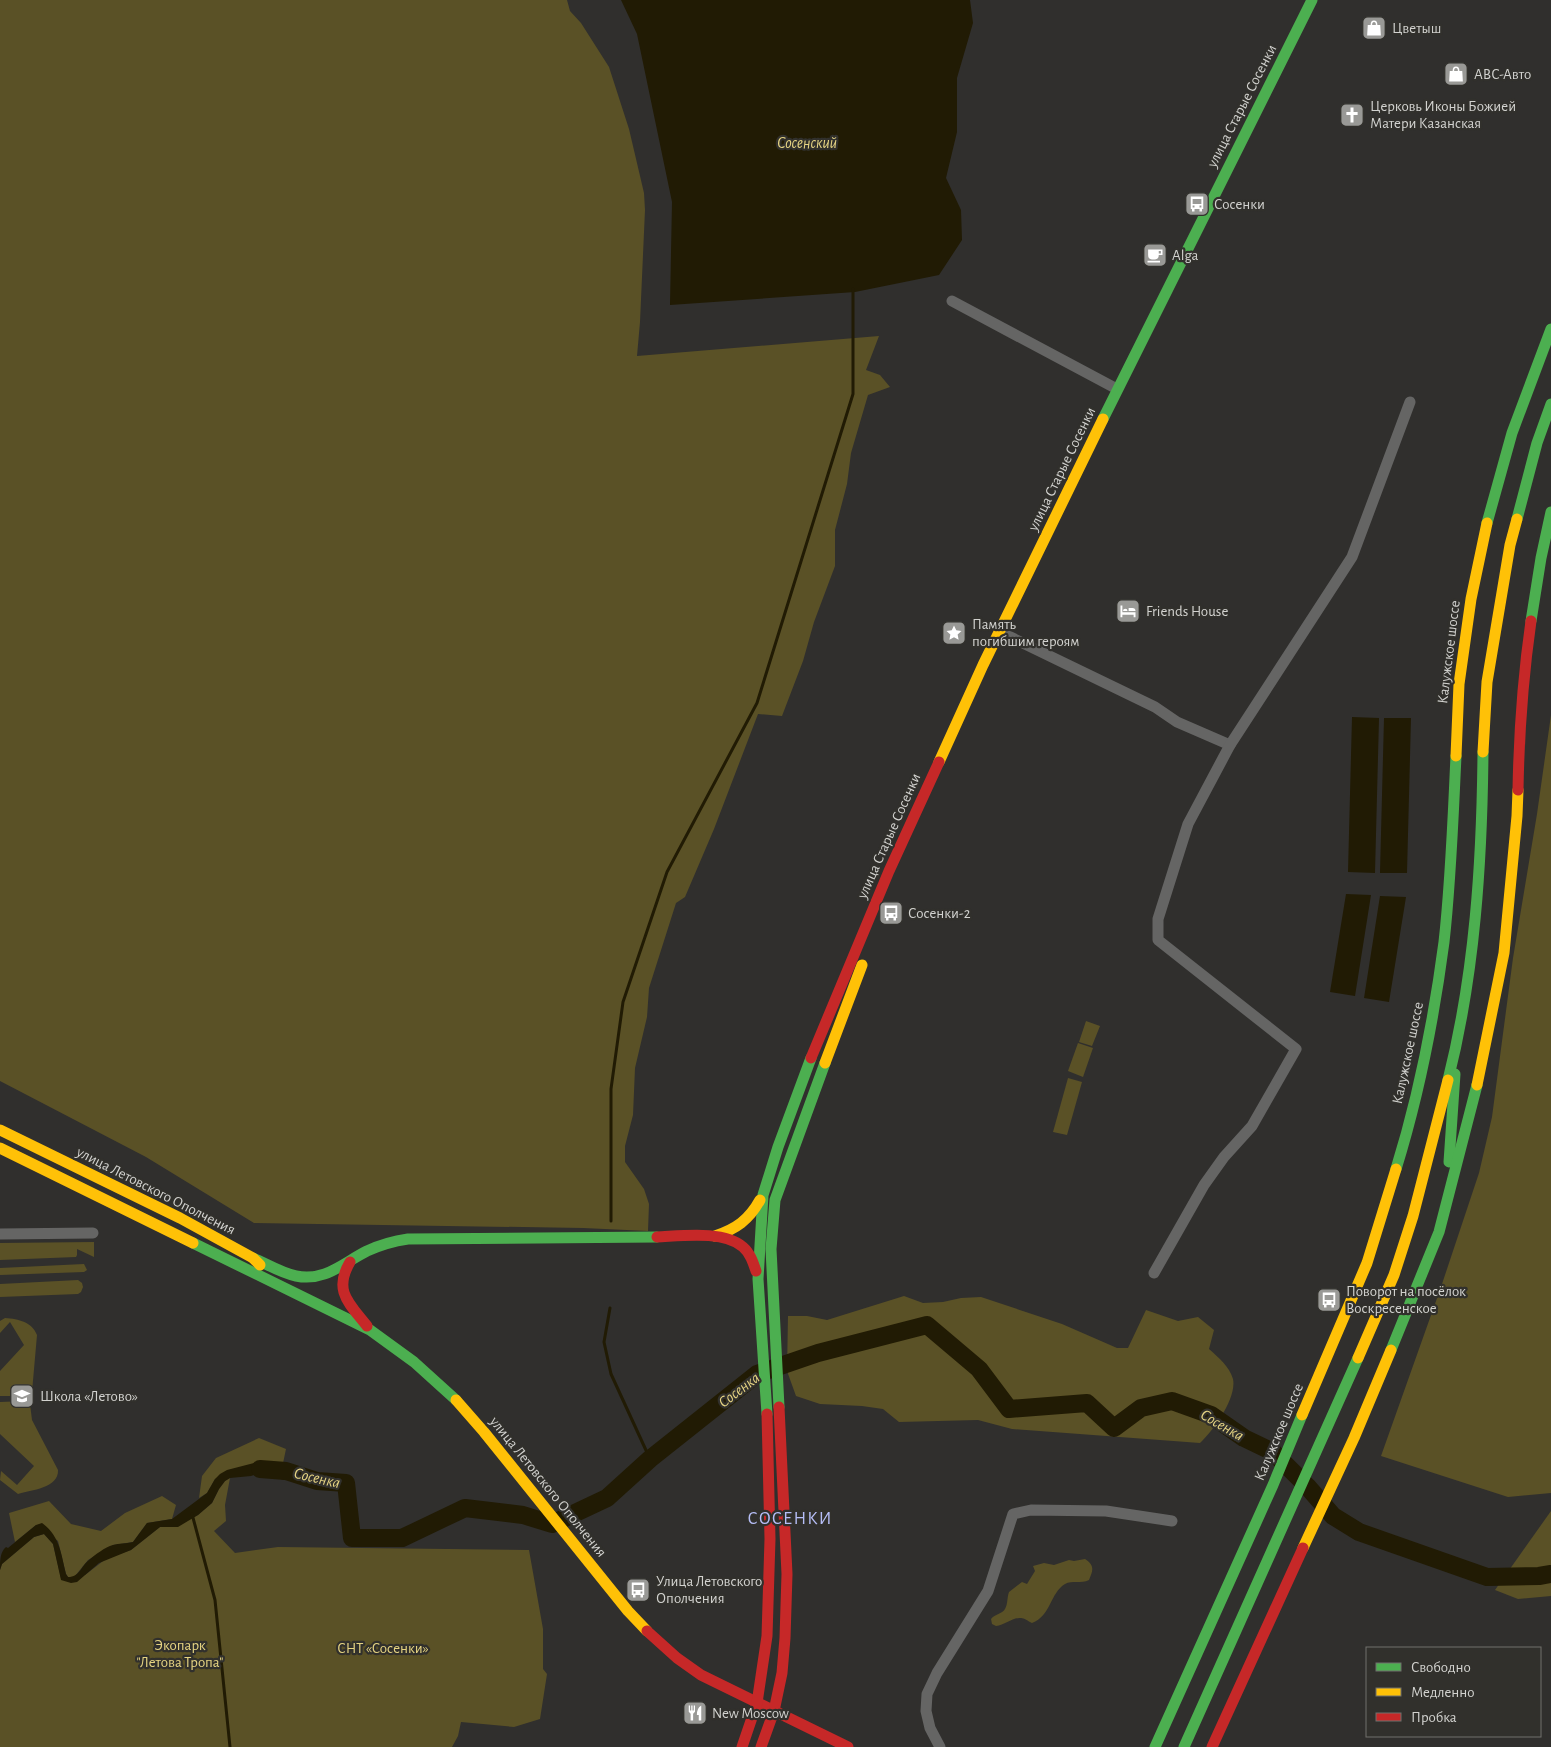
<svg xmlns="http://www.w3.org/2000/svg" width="1551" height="1747" font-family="'Alegreya Sans',sans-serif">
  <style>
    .green { fill: #5a5126 }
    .water { fill: #211b04 }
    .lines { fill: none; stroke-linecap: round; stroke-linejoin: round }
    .stream { stroke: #211b04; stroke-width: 3 }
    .river { stroke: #211b04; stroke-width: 18 }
    .street { stroke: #656564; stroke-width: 11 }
    .fast { stroke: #4caf50; stroke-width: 11 }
    .slow { stroke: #ffc107; stroke-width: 11 }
    .jam { stroke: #c62828; stroke-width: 11 }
    .labels { text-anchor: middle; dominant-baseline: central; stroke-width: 4.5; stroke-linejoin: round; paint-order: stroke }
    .poi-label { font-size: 15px; fill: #d2d2cf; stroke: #31302c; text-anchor: start }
    .street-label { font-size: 15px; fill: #d2d2cf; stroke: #31302c }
    .park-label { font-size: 15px; fill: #e6d482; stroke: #31302c }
    .water-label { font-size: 16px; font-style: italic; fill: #e6d483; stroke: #31302c }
    .quarter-label { font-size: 18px; letter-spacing: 1px; fill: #b6bef7; stroke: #31302c }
  </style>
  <rect width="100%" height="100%" fill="#302f2d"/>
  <g class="green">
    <polygon points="0,0 567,0 570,11 581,23 609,67 629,129 644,193 645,210 640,322 637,356 879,336 866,370 880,375 890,387 868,395 851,453 847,484 835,530 835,566 814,622 803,661 782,716 758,714 714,829 685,897 676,903 649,988 647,1017 635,1068 633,1115 625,1146 625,1162 644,1189 649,1204 648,1231 583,1228 254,1223 146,1157 0,1081"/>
    <polygon points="1551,715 1551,1493 1508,1497 1381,1456 1441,1287 1479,1173 1492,1117 1513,958 1537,814"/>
    <polygon points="1086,1021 1100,1026 1092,1046 1079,1042"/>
    <polygon points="1078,1043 1093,1048 1083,1077 1068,1071"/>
    <polygon points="1068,1078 1082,1082 1067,1135 1053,1132"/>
    <polygon points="94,1242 94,1257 77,1249 77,1255 76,1257 0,1260 0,1243"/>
    <polygon points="84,1264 87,1270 84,1272 0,1275 0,1268"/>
    <polygon points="78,1280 82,1283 83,1287 81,1292 78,1294 0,1297 0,1284"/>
    <path d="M904 1296 923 1303 943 1302 961 1298 981 1297 1062 1324 1117 1348H1128L1146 1310 1178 1321 1198 1317 1214 1330 1209 1349C1219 1358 1229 1366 1233 1379 1237 1398 1213 1431 1200 1443L1012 1429 978 1420 899 1422 883 1409 862 1406 820 1404 796 1396 787 1371 788 1316H807L827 1320Z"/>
    <path d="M5 1318C19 1319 32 1322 37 1335L32 1392 28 1396H0V1371L24 1345 10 1322 0 1333V1321Z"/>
    <path d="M0 1402 26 1401 30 1404 32 1420 58 1470C59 1488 31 1490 18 1494L0 1480 1 1471 17 1485 34 1466 0 1434Z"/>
    <polygon points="259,1438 286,1449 282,1468 272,1464 215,1479 207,1493 199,1498 202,1476 216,1458"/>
    <polygon points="230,1478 225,1505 226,1521 214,1531 235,1553 278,1547 529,1550 543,1629 543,1669 547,1674 540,1719 514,1727 461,1722 458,1736 452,1747 0,1747 0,1570 2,1564 34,1537 44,1534 53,1544 61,1578 68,1577 66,1574 58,1541 36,1525 15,1542 9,1513 49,1501 71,1524 101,1531 125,1513 162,1496 176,1505 172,1519 147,1523 133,1542 113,1545 88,1560 75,1576 85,1575 107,1558 131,1550 160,1527 190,1519 198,1515 212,1503 219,1489 225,1481"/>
    <polygon points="1551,1511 1551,1596 1518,1599 1495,1590"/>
    <path d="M1085 1559C1095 1565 1093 1571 1089 1580 1081 1584 1072 1580 1065 1584 1050 1593 1051 1616 1032 1623 1028 1621 1024 1618 1021 1618 1013 1617 1005 1625 996 1626L992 1624 991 1619C995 1614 1002 1614 1005 1609 1008 1604 1007 1597 1009 1592L1022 1582 1027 1584 1035 1571 1033 1566 1044 1563 1054 1565 1069 1560 1074 1561Z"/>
  </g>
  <g class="water">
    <polygon points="621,0 970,0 973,23 957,78 957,132 946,178 961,210 962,240 939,275 855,292 670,305 672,202 637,34"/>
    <polygon points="1352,717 1379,718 1375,873 1348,872"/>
    <polygon points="1384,718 1411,718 1407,873 1380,873"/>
    <polygon points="1346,894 1371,895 1355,996 1330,992"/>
    <polygon points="1380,896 1406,897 1389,1002 1364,998"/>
    <path d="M254 1463 272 1464 282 1468 284 1480 259 1473 251 1476 230 1478 225 1481 219 1489 212 1503 198 1515 178 1527H160L131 1550 99 1563 77 1582 71 1583 61 1580 53 1544 44 1534 34 1537 2 1564 0 1570C0 1561 0 1552 6 1547L8 1548 36 1525 42 1523C60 1536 61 1554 66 1574L68 1577C80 1577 81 1566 89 1560 95 1555 105 1547 113 1545 119 1543 126 1544 133 1542L147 1523 172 1519 207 1493 215 1479 220 1474 227 1470Z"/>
  </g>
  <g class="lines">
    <g class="stream">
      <polyline points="611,1221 611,1089 623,1002 667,872 757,703 853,394 853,289"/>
      <polyline points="610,1308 604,1342 611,1374 650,1459"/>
      <polyline points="192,1514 215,1600 230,1747"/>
    </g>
    <polyline class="river" points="260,1469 286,1471 317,1481 346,1483 352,1538 402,1538 465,1508 523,1515 552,1524 607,1498 650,1459 757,1374 818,1353 927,1325 979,1369 1009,1409 1087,1403 1114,1428 1141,1408 1172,1401 1211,1415 1244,1438 1273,1452 1307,1486 1333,1516 1359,1532 1487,1577 1539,1576 1551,1574"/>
    <g class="street">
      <polyline points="952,301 1117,389"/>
      <polyline points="1000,632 1155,707 1177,722 1230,745"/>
      <polyline points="0,1234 93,1233"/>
      <polyline points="1154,1273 1204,1185 1224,1157 1252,1126 1296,1049 1158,940 1158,919 1188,824 1230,745 1352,557 1410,402"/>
      <polyline points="940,1747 930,1728 926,1711 927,1694 937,1673 988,1591 1013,1514 1031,1510 1106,1511 1172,1521"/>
    </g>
    <g class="fast">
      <polyline points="1103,419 1312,0"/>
      <polyline points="1517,519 1537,443 1551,404"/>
      <polyline points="1487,523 1512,433 1551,329"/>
      <polyline points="1531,621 1541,558 1551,512"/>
      <path d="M1448 1080C1475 973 1482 862 1483 752"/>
      <polyline points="1449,1162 1455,1074"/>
      <path d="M1396 1169C1419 1095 1434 1018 1444 942 1451 880 1453 818 1456 756"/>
      <polyline points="193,1243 370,1330 414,1362 456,1400"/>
      <path d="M253 1258C267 1264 281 1273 296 1276 325 1282 343 1263 367 1251 380 1245 394 1241 408 1239L657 1237"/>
      <polyline points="1391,1350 1439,1232 1477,1085"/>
      <polyline points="779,1407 771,1249 775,1200 825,1063"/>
      <polyline points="767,1414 758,1279 763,1195 778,1147 811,1058"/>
      <polyline points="1155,1747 1273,1485 1302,1415"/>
      <polyline points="1184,1747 1358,1358"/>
    </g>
    <g class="slow">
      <polyline points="1483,752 1487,682 1510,545 1517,519"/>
      <polyline points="1456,756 1459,684 1471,599 1487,523"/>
      <polyline points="939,762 983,665 1103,419"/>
      <polyline points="825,1063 862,965"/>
      <polyline points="1477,1085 1504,953 1517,816 1518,790"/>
      <polyline points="0,1130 180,1218 253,1258 260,1265"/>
      <polyline points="0,1148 193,1243"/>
      <path d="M715 1236C736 1229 749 1220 760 1200"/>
      <polyline points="1358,1358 1394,1275 1413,1216 1448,1080"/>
      <polyline points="456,1400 484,1432 628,1611 647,1631"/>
      <polyline points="1302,1415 1367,1263 1396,1169"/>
      <polyline points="1303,1548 1354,1438 1391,1350"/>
    </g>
    <g class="jam">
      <path d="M1518 790C1519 733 1523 677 1531 621"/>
      <polyline points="811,1058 889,871 939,762"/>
      <path d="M657 1237C681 1236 724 1230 743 1247 750 1253 753 1262 756 1271"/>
      <path d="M350 1262C333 1291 349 1303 367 1326"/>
      <polyline points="647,1631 677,1658 701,1675 848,1747"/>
      <polyline points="742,1747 757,1703 767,1636 770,1539 767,1414"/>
      <polyline points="761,1747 774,1711 782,1673 785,1638 787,1574 779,1407"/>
      <polyline points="1212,1747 1303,1548"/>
    </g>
  </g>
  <defs>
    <g id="shop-square" transform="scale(1.25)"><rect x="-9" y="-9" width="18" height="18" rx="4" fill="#999996" stroke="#31302c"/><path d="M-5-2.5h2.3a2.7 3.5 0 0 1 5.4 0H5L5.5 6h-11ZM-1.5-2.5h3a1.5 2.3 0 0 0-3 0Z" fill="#fff"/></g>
    <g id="church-square" transform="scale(1.25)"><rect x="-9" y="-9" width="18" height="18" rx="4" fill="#999996" stroke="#31302c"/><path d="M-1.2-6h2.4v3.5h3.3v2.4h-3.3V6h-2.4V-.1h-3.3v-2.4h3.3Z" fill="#fff"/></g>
    <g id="bus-square" transform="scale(1.25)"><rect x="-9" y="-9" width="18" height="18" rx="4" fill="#999996" stroke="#31302c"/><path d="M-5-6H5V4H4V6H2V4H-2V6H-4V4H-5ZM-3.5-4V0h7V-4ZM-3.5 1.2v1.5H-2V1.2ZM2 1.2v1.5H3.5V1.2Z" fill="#fff"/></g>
    <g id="cafe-square" transform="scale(1.25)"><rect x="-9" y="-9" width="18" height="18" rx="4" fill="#999996" stroke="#31302c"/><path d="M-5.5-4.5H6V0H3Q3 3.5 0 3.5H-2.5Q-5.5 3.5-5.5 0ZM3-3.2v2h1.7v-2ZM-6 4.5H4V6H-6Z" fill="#fff"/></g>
    <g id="hotel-square" transform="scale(1.25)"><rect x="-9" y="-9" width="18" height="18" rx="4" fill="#999996" stroke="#31302c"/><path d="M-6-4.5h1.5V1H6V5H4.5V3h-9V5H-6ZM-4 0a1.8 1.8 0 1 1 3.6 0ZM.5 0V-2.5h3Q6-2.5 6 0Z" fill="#fff"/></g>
    <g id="sight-square" transform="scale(1.25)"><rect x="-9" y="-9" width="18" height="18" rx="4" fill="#999996" stroke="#31302c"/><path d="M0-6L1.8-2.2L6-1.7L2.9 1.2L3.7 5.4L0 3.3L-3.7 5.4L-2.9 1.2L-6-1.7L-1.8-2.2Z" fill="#fff"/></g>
    <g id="school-square" transform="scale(1.25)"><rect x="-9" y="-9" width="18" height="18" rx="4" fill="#999996" stroke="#31302c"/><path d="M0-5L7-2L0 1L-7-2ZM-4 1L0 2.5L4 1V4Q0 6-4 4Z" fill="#fff"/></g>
    <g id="restaurant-square" transform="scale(1.25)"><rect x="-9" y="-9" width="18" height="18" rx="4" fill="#999996" stroke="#31302c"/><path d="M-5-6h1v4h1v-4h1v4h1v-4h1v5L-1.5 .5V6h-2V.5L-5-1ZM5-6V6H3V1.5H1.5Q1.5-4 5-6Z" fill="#fff"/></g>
  </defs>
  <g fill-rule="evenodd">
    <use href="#shop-square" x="1374" y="28"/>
    <use href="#shop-square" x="1456" y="74"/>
    <use href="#church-square" x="1352" y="115"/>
    <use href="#bus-square" x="1197" y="204"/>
    <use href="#cafe-square" x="1155" y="255"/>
    <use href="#hotel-square" x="1128" y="611"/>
    <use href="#sight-square" x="954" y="633"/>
    <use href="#bus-square" x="891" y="913"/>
    <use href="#bus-square" x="1329" y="1300"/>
    <use href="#school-square" x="22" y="1396"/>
    <use href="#bus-square" x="638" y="1590"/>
    <use href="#restaurant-square" x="695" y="1713"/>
  </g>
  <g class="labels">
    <g class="poi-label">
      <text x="1392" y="28">Цветыш</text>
      <text x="1474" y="74">АВС-Авто</text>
      <text x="1370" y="106">Церковь Иконы Божией<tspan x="1370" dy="17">Матери Казанская</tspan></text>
      <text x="1214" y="204">Сосенки</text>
      <text x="1172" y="255">Alga</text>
      <text x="1146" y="611">Friends House</text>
      <text x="972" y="624">Память<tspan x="972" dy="17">погибшим героям</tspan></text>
      <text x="908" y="913">Сосенки-2</text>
      <text x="1346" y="1291">Поворот на посёлок<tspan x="1346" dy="17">Воскресенское</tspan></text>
      <text x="40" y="1396">Школа «Летово»</text>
      <text x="656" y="1581">Улица Летовского<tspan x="656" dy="17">Ополчения</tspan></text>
      <text x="712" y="1713">New Moscow</text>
    </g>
    <g class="street-label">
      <text transform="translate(1242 106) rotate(-63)">улица Старые Сосенки</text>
      <text transform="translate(1062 469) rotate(-64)">улица Старые Сосенки</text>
      <text transform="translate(1449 652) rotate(-83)">Калужское шоссе</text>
      <text transform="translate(889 836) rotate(-66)">улица Старые Сосенки</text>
      <text transform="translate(1408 1053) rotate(-78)">Калужское шоссе</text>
      <text transform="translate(156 1191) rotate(27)">улица Летовского Ополчения</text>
      <text transform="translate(1279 1432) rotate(-67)">Калужское шоссе</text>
      <text transform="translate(548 1487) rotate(51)">улица Летовского Ополчения</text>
    </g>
    <g class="park-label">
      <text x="180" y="1645">Экопарк<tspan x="180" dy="17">"Летова Тропа"</tspan></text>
      <text x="383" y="1648">СНТ «Сосенки»</text>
    </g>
    <g class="water-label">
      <text x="807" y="143">Сосенский</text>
      <text transform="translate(739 1390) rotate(-37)">Сосенка</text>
      <text transform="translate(1222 1425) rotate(30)">Сосенка</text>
      <text transform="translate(317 1478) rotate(13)">Сосенка</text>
    </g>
    <g class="quarter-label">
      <text x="790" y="1519">СОСЕНКИ</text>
    </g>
  </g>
  <rect x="1366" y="1647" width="175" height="90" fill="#31302c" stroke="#71716d"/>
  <rect x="1376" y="1663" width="25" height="8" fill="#4caf50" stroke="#71716d"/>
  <text x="1411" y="1672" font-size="15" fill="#d2d2cf">Свободно</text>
  <rect x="1376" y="1688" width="25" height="8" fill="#ffc107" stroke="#71716d"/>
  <text x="1411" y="1697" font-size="15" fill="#d2d2cf">Медленно</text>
  <rect x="1376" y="1713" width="25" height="8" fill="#c62828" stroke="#71716d"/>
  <text x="1411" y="1722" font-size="15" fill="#d2d2cf">Пробка</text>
</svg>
